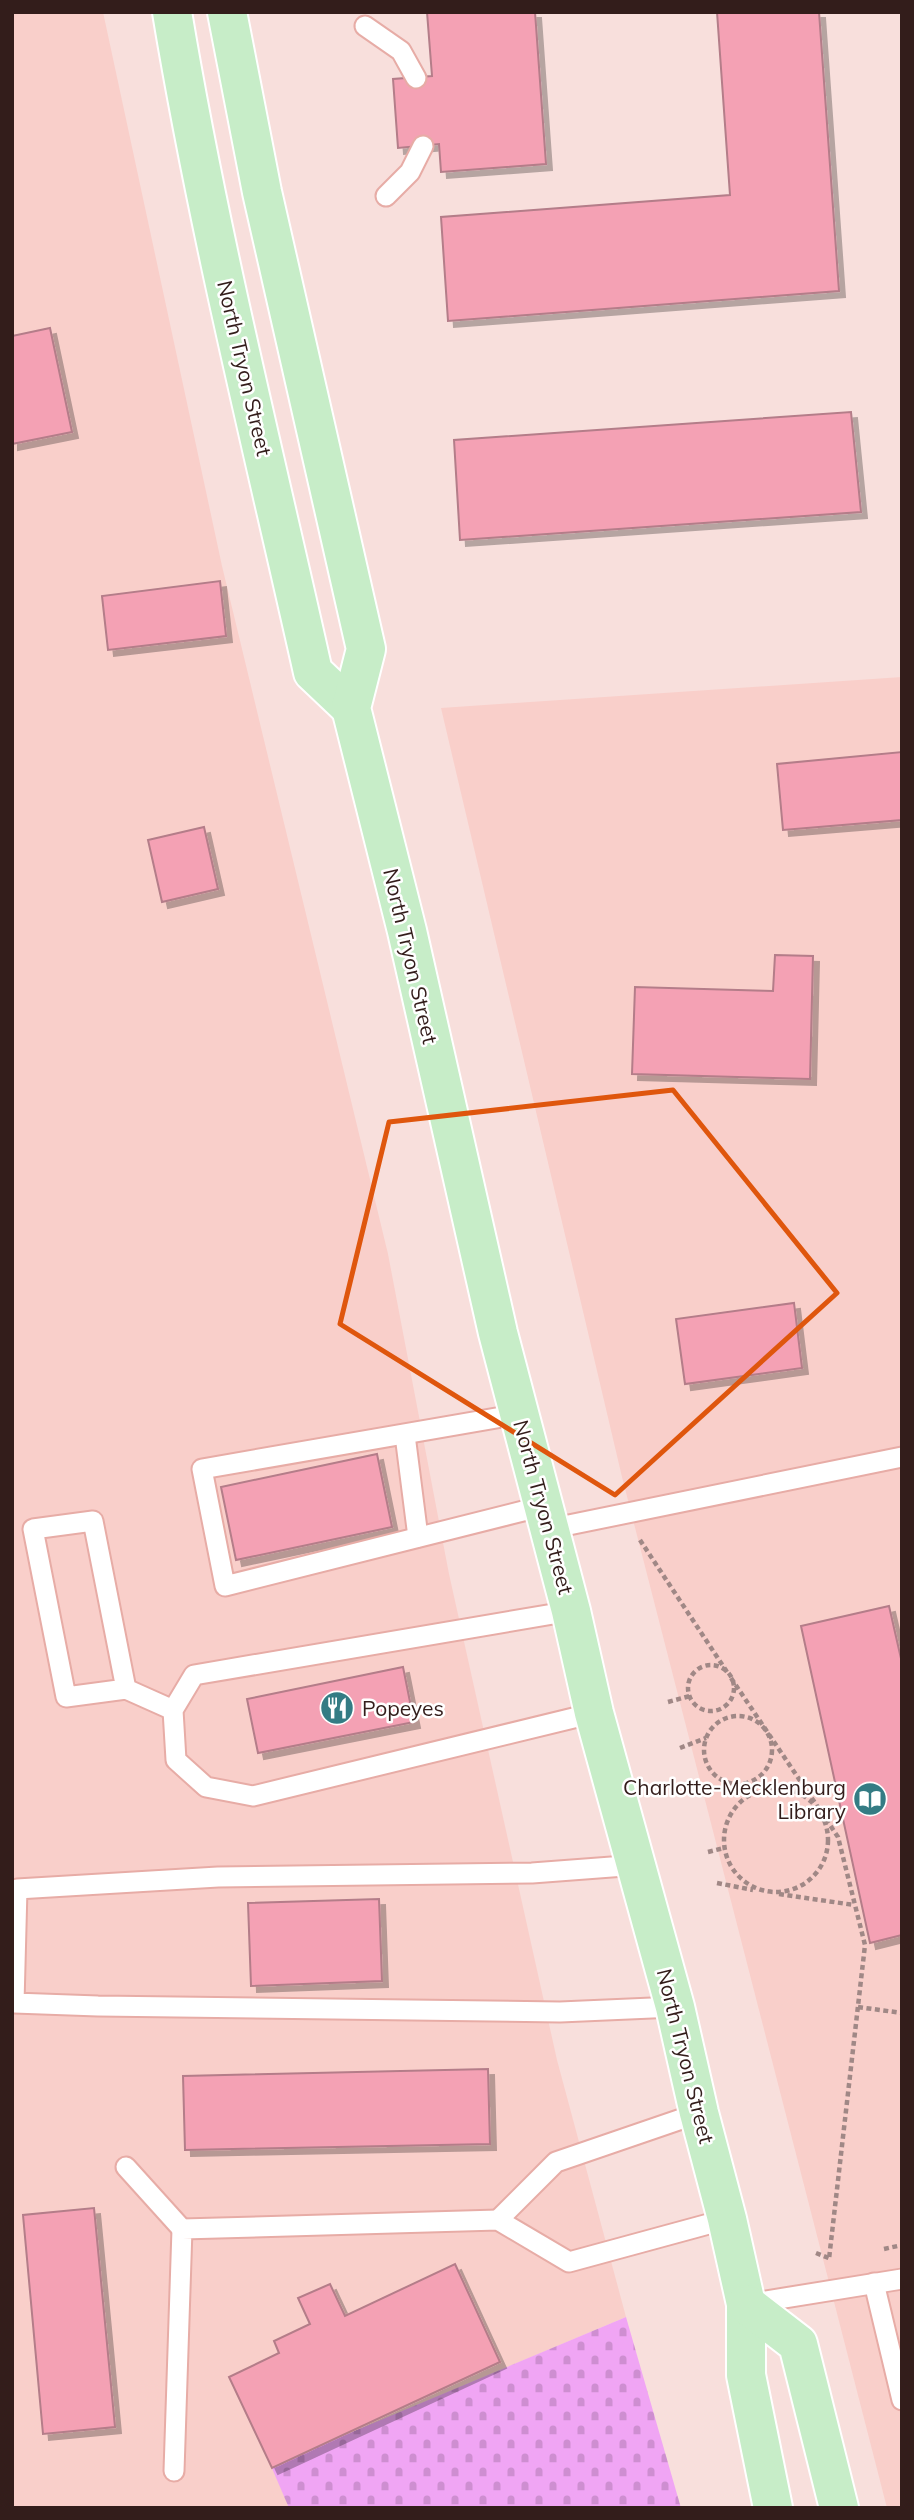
<svg xmlns="http://www.w3.org/2000/svg" width="914" height="2520" font-family="Mulish,sans-serif">
  <style>
    .built { fill: #f9cfca }
    .cemetery { fill: url(#cemetery-stones) }
    .building { fill: #f4a1b4; stroke: #b47d89; stroke-width: 2; filter: url(#shadow) }
    .lines { fill: none; stroke-linecap: round; stroke-linejoin: round }
    .lane-casing { stroke: #e7aca6; stroke-width: 23 }
    .primary-casing { stroke: #fff; stroke-width: 42 }
    .path { stroke: #a08886; stroke-width: 4.5; stroke-dasharray: 5 3.5; stroke-linecap: butt }
    .lane { stroke: #fff; stroke-width: 19 }
    .primary { stroke: #c7edc8; stroke-width: 38 }
    .marked { fill: none; stroke: #df560d; stroke-width: 5; stroke-linejoin: round }
    .labels { text-anchor: middle; dominant-baseline: central; stroke-width: 5; stroke-linejoin: round; paint-order: stroke }
    .street-label { font-size: 21px; fill: #331d1b; stroke: #fff }
    .poi-label { font-size: 21px; fill: #331d1b; stroke: #fff; text-anchor: start }
  </style>
  <defs>
    <pattern id="cemetery-stones" width="16" height="16" patternUnits="userSpaceOnUse" patternTransform="scale(1.75)"><rect width="16" height="16" fill="#f0a5f4"/><path d="M2 7V4a2 2 0 0 1 4 0v3zM10 15v-3a2 2 0 0 1 4 0v3z" fill="#ce8ed1"/></pattern>
    <filter id="shadow"><feDropShadow dx="6" dy="6" stdDeviation="0" flood-color="#0004"/></filter>
  </defs>
  <rect width="100%" height="100%" fill="#f8dfdc"/>
  <g class="built">
    <polygon points="12,12 103,12 222,566 388,1254 449,1574 557,2060 626,2317 272,2466 289,2508 12,2508"/>
    <polygon points="902,677 902,2508 887,2508 622,1477 441,708"/>
  </g>
  <polygon class="cemetery" points="626,2317 681,2508 289,2508 271,2466"/>
  <g class="building">
    <polygon points="427,12 535,12 546,164 441,172 439,144 398,148 393,79 432,76"/>
    <polygon points="717,12 819,12 839,291 448,321 441,217 730,195"/>
    <polygon points="50,328 72,432 12,444 12,336"/>
    <polygon points="851,412 861,512 460,540 454,440"/>
    <polygon points="220,581 226,636 108,650 102,596"/>
    <polygon points="902,752 902,820 783,830 777,764"/>
    <polygon points="204,827 218,889 162,902 148,840"/>
    <polygon points="775,955 813,956 810,1079 632,1074 635,987 773,991"/>
    <polygon points="794,1303 802,1368 685,1384 676,1319"/>
    <polygon points="377,1454 392,1527 236,1560 221,1487"/>
    <polygon points="889,1606 902,1663 902,1935 870,1943 801,1626"/>
    <polygon points="403,1667 414,1722 258,1753 247,1699"/>
    <polygon points="379,1899 382,1981 251,1986 248,1903"/>
    <polygon points="488,2069 490,2144 185,2150 183,2076"/>
    <polygon points="94,2208 115,2427 43,2434 23,2215"/>
    <polygon points="455,2264 500,2362 272,2468 229,2377 279,2353 274,2341 310,2324 298,2298 330,2284 345,2316"/>
  </g>
  <g class="lines">
    <g class="lane-casing">
      <g id="lane">
        <polyline points="365,26 401,51 416,78"/>
        <polyline points="386,196 410,172 423,146"/>
        <polyline points="519,1414 202,1469 225,1586 543,1506"/>
        <polyline points="405,1435 418,1537"/>
        <polyline points="549,1529 902,1457"/>
        <polyline points="571,1611 194,1675 173,1710 176,1760 206,1787 253,1796 594,1713"/>
        <polyline points="126,1689 66,1697 33,1529 93,1521 126,1689 173,1710"/>
        <polyline points="638,1865 532,1873 218,1877 17,1889 14,2003 98,2006 560,2012 675,2007"/>
        <polyline points="126,2167 182,2229"/>
        <polyline points="498,2220 556,2162 699,2113"/>
        <polyline points="874,2283 902,2400"/>
        <polyline points="747,2304 902,2279"/>
        <polyline points="174,2471 182,2229 498,2220 569,2262 727,2219"/>
      </g>
    </g>
    <g class="primary-casing">
      <g id="primary">
        <path d="M172 12C209 234 264 453 313 672L351 708"/>
        <polyline points="227,12 262,192 366,649 351,708 407,931 498,1333 571,1611 594,1713 675,2007 699,2113 727,2219 746,2304 746,2375 773,2508"/>
        <polyline points="746,2304 798,2344 839,2508"/>
      </g>
    </g>
    <g class="path">
      <polyline points="640,1540 727,1672"/>
      <circle cx="711" cy="1688" r="23"/>
      <polyline points="731,1678 838,1837 865,1945 829,2259"/>
      <polyline points="668,1702 690,1696"/>
      <circle cx="738" cy="1750" r="34"/>
      <polyline points="680,1748 706,1738"/>
      <circle cx="776" cy="1840" r="52"/>
      <polyline points="708,1852 724,1848"/>
      <polyline points="717,1883 753,1890"/>
      <polyline points="779,1894 854,1905"/>
      <polyline points="858,2007 902,2013"/>
      <polyline points="884,2249 902,2245"/>
      <polyline points="816,2253 831,2259"/>
    </g>
    <use href="#lane" class="lane"/>
    <use href="#primary" class="primary"/>
  </g>
  <path class="marked" d="M673 1090 837 1293 615 1495 340 1324 389 1122Z"/>
  <defs>
    <g id="restaurant-disc" transform="scale(1.75)"><circle r="9.5" fill="#347c84" stroke="#fff"/><path d="M-5-6h1v4h1v-4h1v4h1v-4h1v5L-1.5 .5V6h-2V.5L-5-1ZM5-6V6H3V1.5H1.5Q1.5-4 5-6Z" fill="#fff"/></g>
    <g id="library-disc" transform="scale(1.75)"><circle r="9.5" fill="#347c84" stroke="#fff"/><path d="M-6-4Q-3-5.5-.7-3.5V5Q-3 3-6 4ZM6-4Q3-5.5 .7-3.5V5Q3 3 6 4Z" fill="#fff"/></g>
  </defs>
  <g fill-rule="evenodd">
    <use href="#restaurant-disc" x="337" y="1708"/>
    <use href="#library-disc" x="870" y="1799"/>
  </g>
  <g class="labels">
    <g class="street-label">
      <text transform="translate(245 368) rotate(77)">North Tryon Street</text>
      <text transform="translate(411 956) rotate(77)">North Tryon Street</text>
      <text transform="translate(544 1507) rotate(75)">North Tryon Street</text>
      <text transform="translate(686 2056) rotate(76)">North Tryon Street</text>
    </g>
    <g class="poi-label">
      <text x="362" y="1708">Popeyes</text>
      <text x="846" y="1787" text-anchor="end">Charlotte-Mecklenburg<tspan x="846" dy="24">Library</tspan></text>
    </g>
  </g>
  <rect width="914" height="2520" fill="none" stroke="#331d1b" stroke-width="28"/>
</svg>
